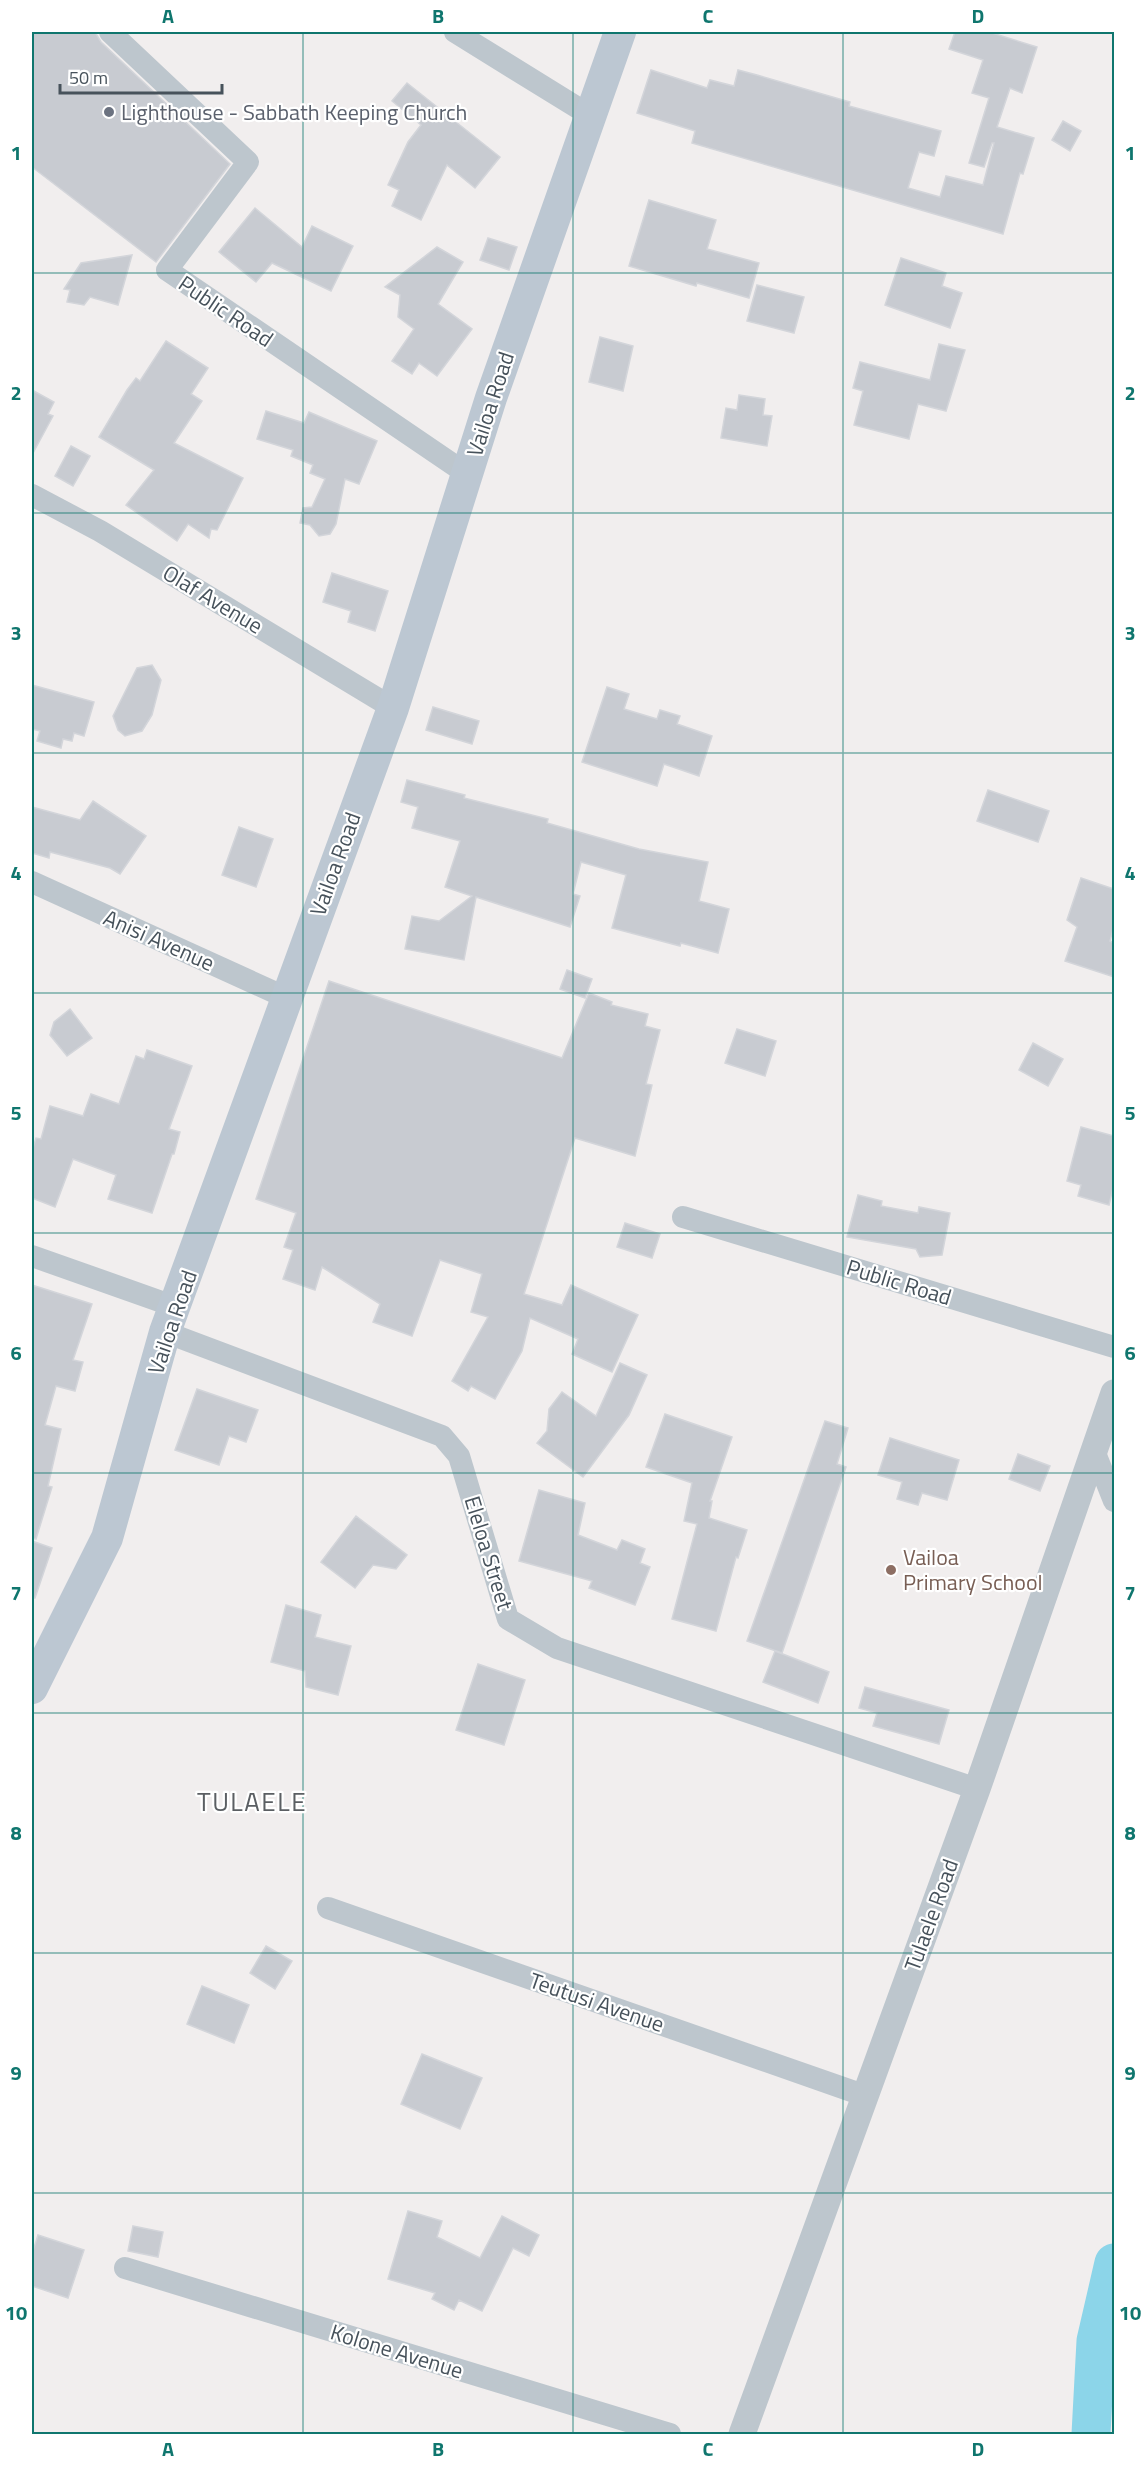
<svg xmlns="http://www.w3.org/2000/svg" width="1146" height="2466" font-family="'Titillium Web',sans-serif">
  <style>
    .lines { fill: none; stroke-linecap: round; stroke-linejoin: round }
    .river { stroke: #8cd5e9; stroke-width: 39 }
    .building { fill: #c8cbd1; stroke: #d3d5da; stroke-width: 1.5 }
    .minor { stroke: #bdc6cd; stroke-width: 22 }
    .tertiary { stroke: #bdc6cd; stroke-width: 27 }
    .secondary { stroke: #bcc7d2; stroke-width: 32 }
    .grid { fill: none; stroke: #0f766e; stroke-width: 1.5; stroke-opacity: 0.55 }
    .worship-dot { fill: #6b7280; stroke: #fff; stroke-width: 2 }
    .education-dot { fill: #8d6e63; stroke: #fff; stroke-width: 2 }
    .labels { text-anchor: middle; dominant-baseline: central; stroke-width: 4.5; stroke-linejoin: round; paint-order: stroke }
    .worship-label { font-size: 22px; fill: #5b616d; stroke: #fff; text-anchor: start }
    .street-label { font-size: 22px; fill: #47525b; stroke: #fff }
    .education-label { font-size: 22px; fill: #785e54; stroke: #fff; text-anchor: start }
    .quarter-label { font-size: 26px; letter-spacing: 1.5px; fill: #5b5f63; stroke: #fff }
    .neatline { fill: none; stroke: #0f766e; stroke-width: 2 }
    .grid-label { font-size: 20px; text-anchor: middle; font-weight: bold; fill: #0f766e }
  </style>
  <rect width="100%" height="100%" fill="#f1eeee"/>
  <g class="lines">
    <polyline class="river" points="1091,2434 1096,2341 1114,2263"/>
  </g>
  <g class="building">
    <polygon points="32,32 95,32 101,42 230,164 156,262 32,167"/>
    <polygon points="955,32 989,32 1037,47 1022,93 1010,88 997,127 1034,138 1023,174 1020,173 1003,234 692,143 695,131 637,113 651,70 707,88 710,80 734,86 738,70 757,75 850,102 849,106 941,131 934,156 919,152 908,188 940,197 946,176 983,185 994,143 992,143 984,167 969,163 989,98 972,93 983,60 949,49"/>
    <polygon points="407,83 500,157 475,188 447,165 421,220 392,206 399,190 388,185 408,142 421,125 392,101"/>
    <polygon points="1063,121 1081,131 1070,151 1052,140"/>
    <polygon points="649,200 716,220 707,249 759,263 749,298 697,283 696,286 629,266"/>
    <polygon points="255,208 302,247 312,226 353,246 331,291 272,263 256,282 219,252"/>
    <polygon points="488,238 517,247 509,270 480,260"/>
    <polygon points="437,247 463,262 438,304 472,329 437,376 419,363 412,374 392,361 414,329 398,317 400,295 385,287"/>
    <polygon points="132,255 118,305 90,297 84,305 67,302 70,290 64,289 81,263"/>
    <polygon points="901,258 946,273 942,286 962,293 950,328 885,305"/>
    <polygon points="757,285 804,297 794,333 747,321"/>
    <polygon points="600,337 633,346 623,391 589,382"/>
    <polygon points="166,341 208,368 191,394 202,401 174,443 243,478 217,530 211,529 209,538 188,524 177,541 126,505 154,470 99,437 127,390 136,378 140,381"/>
    <polygon points="939,344 965,350 946,411 918,404 909,439 854,425 863,391 853,388 860,362 930,380"/>
    <polygon points="32,390 54,402 48,414 53,416 32,455"/>
    <polygon points="739,395 765,399 763,415 772,416 767,446 721,438 726,408 737,410"/>
    <polygon points="266,411 304,423 309,412 377,441 359,484 345,479 336,524 330,534 319,536 310,525 300,523 303,508 312,507 325,479 310,473 313,465 291,456 293,450 257,439"/>
    <polygon points="71,446 90,456 73,486 55,476"/>
    <polygon points="332,573 388,591 375,631 348,622 351,611 323,602"/>
    <polygon points="152,665 161,680 152,715 142,731 125,736 118,730 113,716 137,668"/>
    <polygon points="32,685 94,702 84,736 74,733 72,741 63,739 61,748 37,741 40,731 32,729"/>
    <polygon points="607,687 629,694 624,709 657,719 660,710 680,716 677,724 712,736 699,776 664,764 657,786 582,762"/>
    <polygon points="433,707 479,721 472,744 426,730"/>
    <polygon points="407,780 465,795 464,798 548,819 547,823 639,849 708,862 699,901 729,909 718,953 681,943 680,946 612,928 626,875 581,862 573,894 580,896 570,927 476,897 464,960 405,949 412,916 439,921 472,896 445,887 460,841 412,828 418,807 401,802"/>
    <polygon points="988,790 1049,811 1038,842 977,821"/>
    <polygon points="93,801 146,836 120,874 110,868 50,852 49,858 32,853 32,807 80,820"/>
    <polygon points="239,827 273,839 256,887 222,875"/>
    <polygon points="1081,878 1114,889 1114,926 1110,941 1114,943 1114,977 1065,961 1077,927 1067,920"/>
    <polygon points="567,970 592,979 585,998 560,989"/>
    <polygon points="329,981 562,1058 589,993 612,1002 611,1005 648,1014 645,1026 660,1030 646,1084 652,1085 635,1156 575,1138 524,1294 562,1305 571,1285 638,1315 612,1372 572,1354 578,1339 530,1318 522,1351 495,1399 471,1386 468,1391 452,1381 488,1317 471,1312 482,1274 440,1260 412,1336 373,1322 380,1304 322,1267 315,1290 283,1279 293,1250 284,1247 296,1213 256,1199"/>
    <polygon points="70,1009 92,1038 67,1056 50,1035 54,1022"/>
    <polygon points="737,1029 776,1041 765,1076 725,1063"/>
    <polygon points="1033,1043 1063,1059 1048,1086 1019,1070"/>
    <polygon points="147,1050 192,1066 169,1129 180,1132 174,1154 172,1154 152,1213 108,1199 116,1175 73,1159 55,1207 32,1198 32,1151 36,1138 41,1139 50,1106 83,1116 91,1094 119,1104 136,1056 144,1059"/>
    <polygon points="1081,1127 1114,1136 1114,1184 1109,1205 1078,1196 1081,1185 1067,1181"/>
    <polygon points="858,1195 882,1201 881,1206 918,1213 919,1207 950,1213 942,1255 920,1257 916,1249 847,1237"/>
    <polygon points="625,1223 660,1234 652,1258 617,1247"/>
    <polygon points="32,1285 92,1304 73,1360 83,1362 75,1391 56,1386 45,1425 61,1429 48,1486 52,1487 36,1539 32,1538"/>
    <polygon points="620,1363 647,1375 629,1415 583,1477 537,1443 547,1431 549,1409 562,1392 596,1416"/>
    <polygon points="197,1389 258,1410 246,1442 229,1436 219,1465 175,1450"/>
    <polygon points="665,1414 732,1437 710,1501 712,1501 709,1518 747,1530 738,1558 736,1557 716,1631 672,1619 697,1524 684,1521 692,1483 646,1467"/>
    <polygon points="825,1421 848,1428 837,1464 846,1467 782,1653 747,1641"/>
    <polygon points="890,1438 959,1460 947,1500 922,1493 918,1505 897,1499 902,1482 878,1475"/>
    <polygon points="1018,1454 1050,1466 1040,1491 1009,1479"/>
    <polygon points="539,1490 585,1503 578,1535 617,1550 622,1540 645,1549 640,1563 650,1567 635,1605 589,1588 592,1581 519,1561"/>
    <polygon points="356,1516 407,1555 396,1569 373,1565 355,1588 321,1562"/>
    <polygon points="32,1541 52,1548 35,1598 32,1598"/>
    <polygon points="286,1605 321,1615 315,1637 351,1646 338,1695 306,1687 305,1671 271,1662"/>
    <polygon points="775,1651 829,1672 818,1703 763,1682"/>
    <polygon points="478,1664 525,1680 504,1745 456,1730"/>
    <polygon points="865,1687 949,1710 939,1744 873,1726 877,1713 859,1708"/>
    <polygon points="266,1946 292,1961 275,1989 250,1973"/>
    <polygon points="202,1986 249,2005 234,2043 187,2024"/>
    <polygon points="422,2054 482,2078 460,2129 401,2104"/>
    <polygon points="408,2211 442,2221 437,2237 480,2258 502,2216 539,2235 529,2256 513,2248 482,2311 459,2300 454,2310 432,2299 435,2293 388,2279"/>
    <polygon points="133,2226 163,2232 158,2257 128,2251"/>
    <polygon points="38,2235 84,2250 68,2298 32,2286 32,2254"/>
  </g>
  <g class="lines">
    <g class="minor">
      <polyline points="110,32 248,162 167,270 467,474"/>
      <polyline points="455,32 591,116"/>
      <polyline points="32,495 100,531 393,708"/>
      <polyline points="32,882 287,998"/>
      <polyline points="683,1217 1114,1347"/>
      <polyline points="32,1256 176,1307"/>
      <polyline points="165,1332 442,1436 459,1456 508,1619 557,1648 977,1789"/>
      <polyline points="1093,1448 1114,1501"/>
      <polyline points="328,1908 866,2096"/>
      <polyline points="125,2268 670,2434"/>
    </g>
    <polyline class="tertiary" points="742,2434 977,1789 1114,1393"/>
    <polyline class="secondary" points="32,1688 107,1538 165,1332 393,708 491,398 620,32"/>
  </g>
  <path class="grid" d="M303 32V2434M573 32V2434M843 32V2434M32 273H1114M32 513H1114M32 753H1114M32 993H1114M32 1233H1114M32 1473H1114M32 1713H1114M32 1953H1114M32 2193H1114"/>
  <circle class="worship-dot" cx="109" cy="112" r="6"/>
  <circle class="education-dot" cx="891" cy="1570" r="6"/>
  <g class="labels">
    <g class="worship-label">
      <text x="121" y="112">Lighthouse - Sabbath Keeping Church</text>
    </g>
    <g class="street-label">
      <text transform="translate(226 311) rotate(34)">Public Road</text>
      <text transform="translate(490 404) rotate(-72)">Vailoa Road</text>
      <text transform="translate(213 599) rotate(31)">Olaf Avenue</text>
      <text transform="translate(335 864) rotate(-70)">Vailoa Road</text>
      <text transform="translate(159 940) rotate(24)">Anisi Avenue</text>
      <text transform="translate(899 1282) rotate(17)">Public Road</text>
      <text transform="translate(172 1322) rotate(-71)">Vailoa Road</text>
      <text transform="translate(489 1553) rotate(73)">Eleloa Street</text>
      <text transform="translate(931 1915) rotate(-70)">Tulaele Road</text>
      <text transform="translate(597 2002) rotate(19)">Teutusi Avenue</text>
      <text transform="translate(397 2351) rotate(17)">Kolone Avenue</text>
    </g>
    <g class="education-label">
      <text x="903" y="1557">Vailoa<tspan x="903" dy="25">Primary School</tspan></text>
    </g>
    <g class="quarter-label">
      <text x="252" y="1801">TULAELE</text>
    </g>
  </g>
  <rect width="1146" height="2466" fill="none" stroke="#ffffff" stroke-width="66"/>
  <path d="M60 84v9h162v-9" fill="none" stroke="#47525b" stroke-width="3"/>
  <text x="69" y="84" font-size="18" fill="#47525b" stroke="#ffffff" stroke-width="4.5" paint-order="stroke">50 m</text>
  <rect x="33" y="33" width="1080" height="2400" class="neatline"/>
  <g class="grid-label">
    <text x="168" y="23">A</text>
    <text x="438" y="23">B</text>
    <text x="708" y="23">C</text>
    <text x="978" y="23">D</text>
    <text x="16" y="160">1</text>
    <text x="1130" y="160">1</text>
    <text x="16" y="400">2</text>
    <text x="1130" y="400">2</text>
    <text x="16" y="640">3</text>
    <text x="1130" y="640">3</text>
    <text x="16" y="880">4</text>
    <text x="1130" y="880">4</text>
    <text x="16" y="1120">5</text>
    <text x="1130" y="1120">5</text>
    <text x="16" y="1360">6</text>
    <text x="1130" y="1360">6</text>
    <text x="16" y="1600">7</text>
    <text x="1130" y="1600">7</text>
    <text x="16" y="1840">8</text>
    <text x="1130" y="1840">8</text>
    <text x="16" y="2080">9</text>
    <text x="1130" y="2080">9</text>
    <text x="16" y="2320">10</text>
    <text x="1130" y="2320">10</text>
    <text x="168" y="2456">A</text>
    <text x="438" y="2456">B</text>
    <text x="708" y="2456">C</text>
    <text x="978" y="2456">D</text>
  </g>
</svg>
